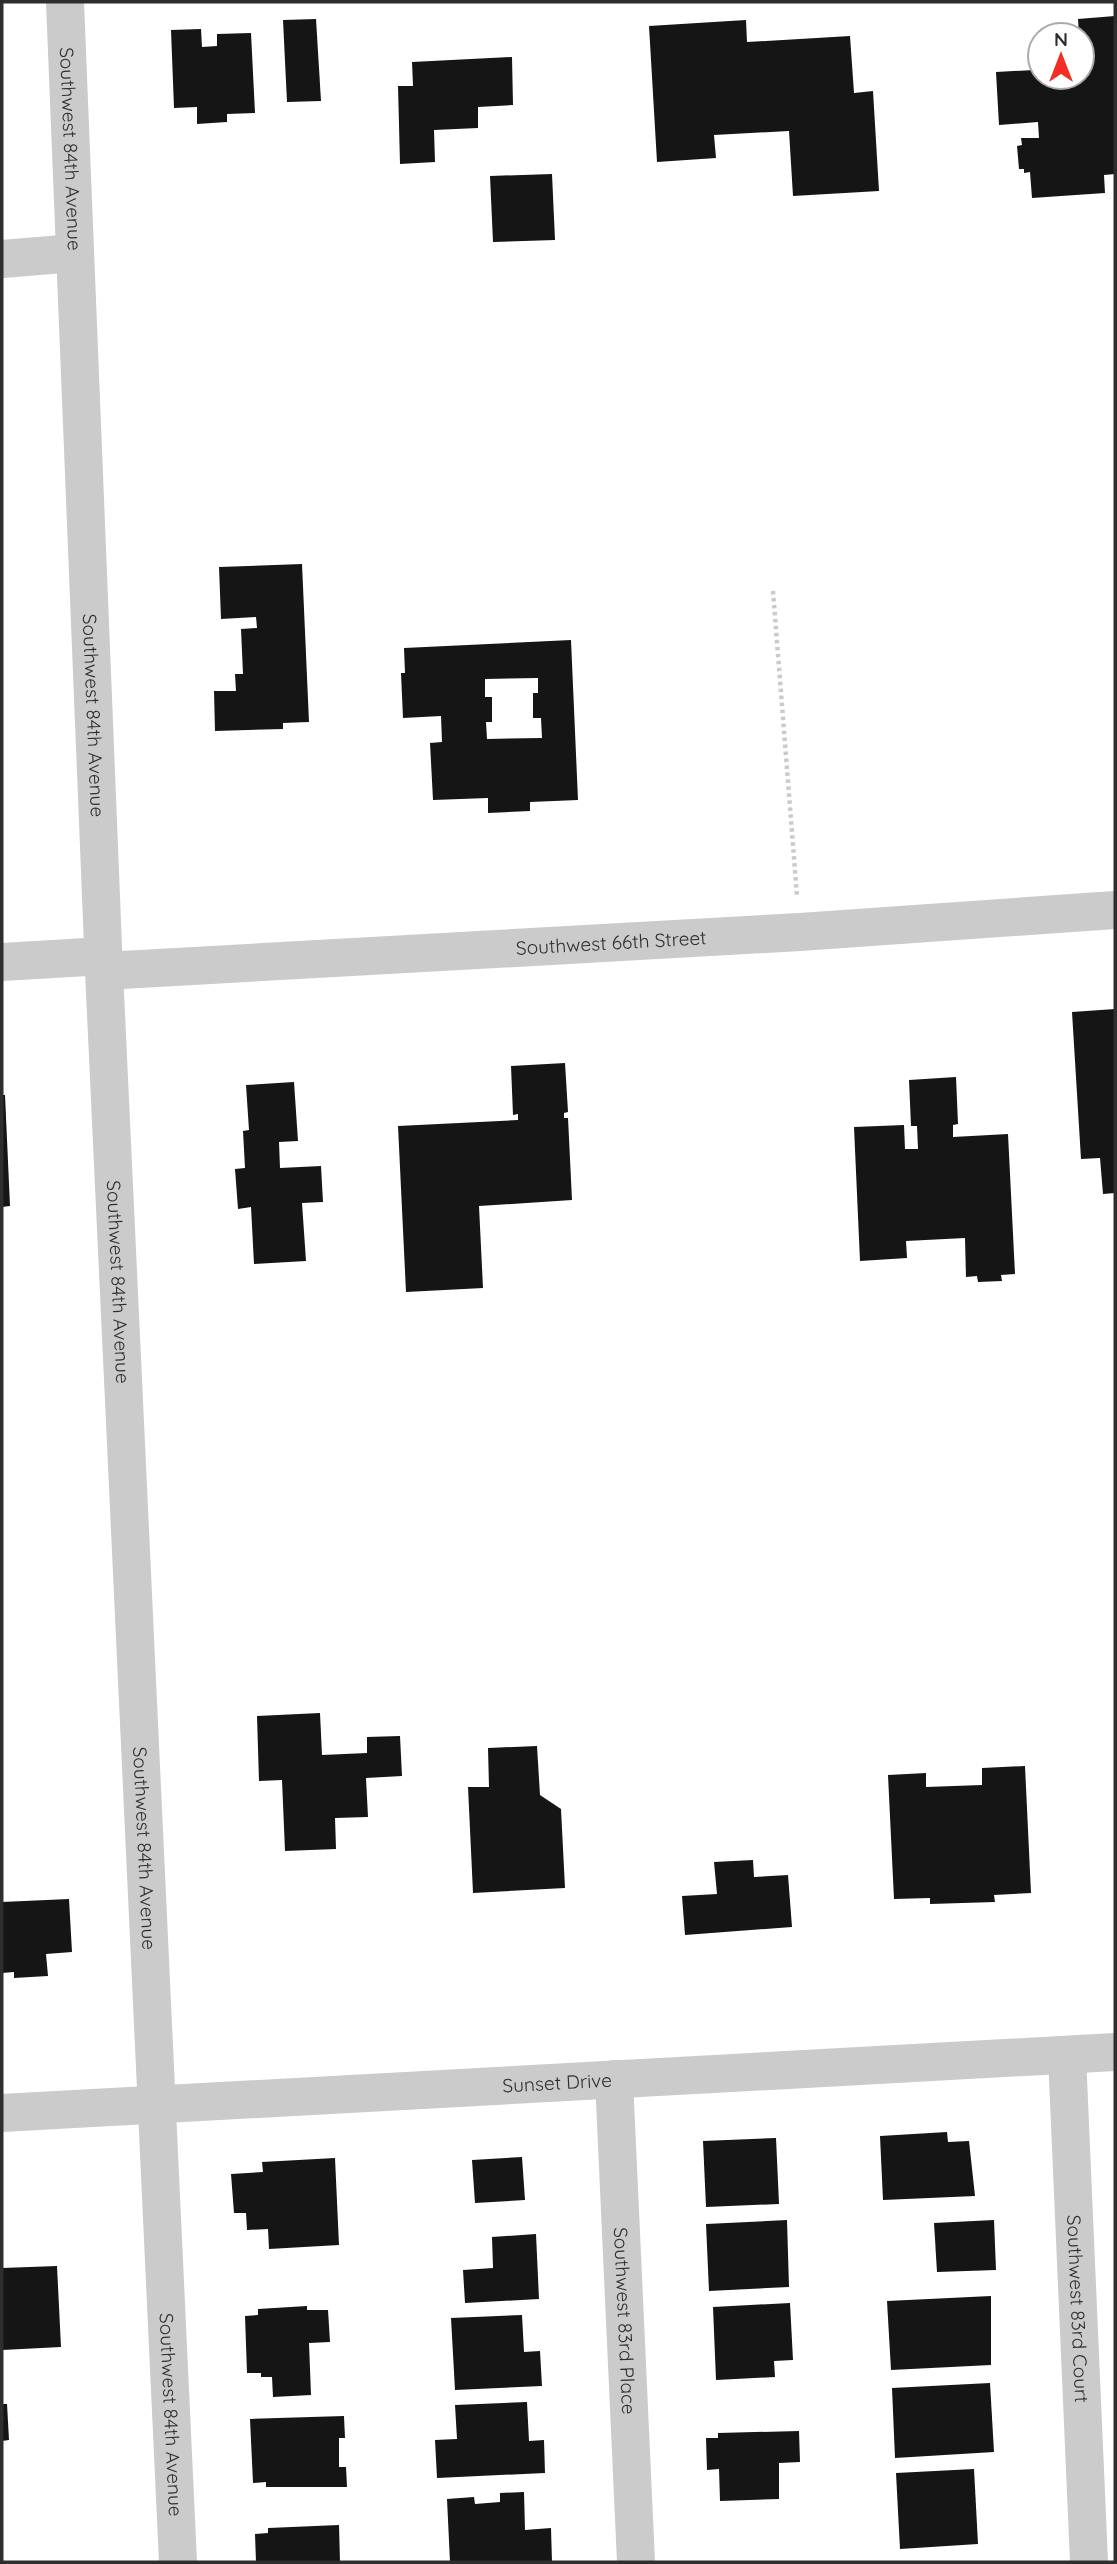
<svg xmlns="http://www.w3.org/2000/svg" width="1117" height="2564" font-family="Quicksand,sans-serif">
  <style>
    .building { fill: #151515; fill-rule: evenodd }
    .lines { fill: none; stroke-linecap: round; stroke-linejoin: round }
    .path { stroke: #cbcbcb; stroke-width: 4.5; stroke-dasharray: 3.5 3.5; stroke-linecap: butt }
    .minor { stroke: #cbcbcb; stroke-width: 38 }
    .labels { text-anchor: middle; dominant-baseline: central; stroke-width: 7; stroke-linejoin: round; paint-order: stroke }
    .street-label { font-size: 19px; fill: #2e2e2e; stroke: #fff }
  </style>
  <rect width="100%" height="100%" fill="#fff"/>
  <g class="building">
    <polygon points="1115,16 1115,174 1104,175 1105,193 1032,198 1030,172 1024,173 1024,169 1019,169 1017,146 1022,145 1021,138 1039,138 1038,122 999,125 996,72 1034,70 1040,77 1088,76 1087,68 1082,68 1082,35 1079,35 1078,19"/>
    <polygon points="316,19 321,101 287,102 283,20"/>
    <polygon points="746,20 747,42 850,36 854,93 873,91 879,191 793,196 789,131 714,135 716,158 657,162 649,26"/>
    <polygon points="201,29 202,47 217,46 217,34 251,33 255,113 227,114 227,122 197,124 197,107 174,108 171,30"/>
    <polygon points="512,57 513,105 478,107 478,128 434,130 435,162 400,164 398,86 413,86 412,62"/>
    <polygon points="552,174 555,240 493,242 490,176"/>
    <polygon points="302,564 309,722 283,723 283,729 215,731 214,691 236,691 235,674 243,674 241,629 257,628 256,617 221,619 219,567"/>
    <path d="M571 640 578 800 530 802V811L488 813V798L433 800 430 743 442 742 441 716 403 718 401 673H405L404 648ZM538 678V693H533V718H541L542 738 487 739 486 722H492V697H485V679Z"/>
    <polygon points="1115,1009 1115,1193 1103,1194 1100,1158 1081,1159 1072,1012"/>
    <polygon points="565,1063 568,1112 564,1113 564,1118 568,1118 572,1200 479,1206 483,1288 406,1292 398,1126 518,1120 518,1114 513,1115 511,1066"/>
    <polygon points="956,1077 958,1124 953,1125 953,1137 1008,1134 1015,1274 1001,1275 1002,1281 978,1282 977,1276 966,1277 965,1238 906,1241 907,1258 860,1261 854,1127 904,1125 905,1149 918,1149 917,1126 911,1126 909,1080"/>
    <polygon points="294,1082 298,1141 279,1142 280,1168 321,1166 323,1202 302,1203 306,1261 254,1264 251,1207 238,1209 235,1169 245,1168 243,1131 249,1130 246,1085"/>
    <polygon points="2,1095 5,1095 10,1206 2,1207"/>
    <polygon points="320,1713 322,1755 367,1753 367,1737 400,1736 402,1776 366,1778 368,1817 335,1818 336,1849 285,1851 282,1780 259,1781 257,1716"/>
    <polygon points="537,1746 540,1795 561,1809 565,1888 473,1893 468,1787 489,1787 488,1748"/>
    <polygon points="1025,1766 1031,1893 994,1895 995,1902 930,1904 930,1898 894,1899 888,1775 926,1773 926,1787 982,1785 982,1768"/>
    <polygon points="753,1860 754,1877 788,1875 792,1927 685,1935 682,1896 717,1894 714,1862"/>
    <polygon points="69,1899 72,1952 46,1954 48,1976 14,1978 14,1972 2,1973 2,1902"/>
    <polygon points="947,2132 948,2142 969,2141 975,2196 883,2200 880,2136"/>
    <polygon points="776,2138 779,2204 706,2207 703,2141"/>
    <polygon points="522,2157 525,2200 475,2203 472,2160"/>
    <polygon points="335,2158 339,2245 269,2249 268,2229 247,2230 246,2213 234,2213 231,2174 263,2172 262,2162"/>
    <polygon points="787,2220 789,2287 709,2291 706,2224"/>
    <polygon points="994,2220 996,2270 937,2272 934,2223"/>
    <polygon points="536,2234 539,2299 465,2303 463,2270 493,2268 492,2237"/>
    <polygon points="57,2266 61,2347 2,2350 2,2268"/>
    <polygon points="991,2296 991,2365 891,2370 887,2301"/>
    <polygon points="790,2303 793,2360 774,2361 775,2377 716,2380 713,2307"/>
    <polygon points="307,2306 307,2310 328,2310 330,2342 309,2343 311,2395 273,2397 272,2377 261,2377 261,2373 247,2373 245,2316 258,2315 258,2309"/>
    <polygon points="522,2315 524,2352 540,2351 542,2386 455,2390 451,2318"/>
    <polygon points="990,2383 994,2452 895,2458 892,2388"/>
    <polygon points="527,2402 529,2441 544,2440 545,2473 437,2478 435,2440 457,2439 455,2405"/>
    <polygon points="2,2404 7,2404 9,2440 2,2441"/>
    <polygon points="344,2416 345,2438 339,2438 339,2467 346,2467 347,2487 266,2487 266,2482 253,2483 250,2419"/>
    <polygon points="799,2431 800,2462 779,2463 779,2499 720,2501 719,2469 707,2470 706,2438 718,2438 718,2433"/>
    <polygon points="974,2469 978,2544 900,2549 896,2473"/>
    <polygon points="524,2492 525,2530 551,2528 552,2562 450,2562 447,2499 474,2497 475,2504 500,2502 500,2493"/>
    <polygon points="339,2525 340,2562 256,2562 255,2534 268,2533 268,2528"/>
  </g>
  <g class="lines">
    <polyline class="path" points="773,591 797,896"/>
    <g class="minor">
      <path id="s1" d="M65 2 104 971 178 2562"/>
      <polyline points="2,259 75,253"/>
      <polyline points="2,962 104,956"/>
      <path id="s2" d="M104 971 800 932 1115 910"/>
      <path id="s3" d="M1067 2055 1089 2562"/>
      <path id="s4" d="M614 2079 636 2562"/>
      <path id="s5" d="M2 2113 1115 2052"/>
    </g>
  </g>
  <g class="labels">
    <g class="street-label">
      <text stroke="none"><textPath href="#s1" startOffset="147">Southwest 84th Avenue</textPath></text>
      <text stroke="none"><textPath href="#s1" startOffset="714">Southwest 84th Avenue</textPath></text>
      <text stroke="none"><textPath href="#s2" startOffset="508">Southwest 66th Street</textPath></text>
      <text stroke="none"><textPath href="#s1" startOffset="1281">Southwest 84th Avenue</textPath></text>
      <text stroke="none"><textPath href="#s1" startOffset="1848">Southwest 84th Avenue</textPath></text>
      <text stroke="none"><textPath href="#s5" startOffset="556">Sunset Drive</textPath></text>
      <text stroke="none"><textPath href="#s3" startOffset="254">Southwest 83rd Court</textPath></text>
      <text stroke="none"><textPath href="#s4" startOffset="242">Southwest 83rd Place</textPath></text>
      <text stroke="none"><textPath href="#s1" startOffset="2415">Southwest 84th Avenue</textPath></text>
    </g>
  </g>
  <rect width="1117" height="2564" fill="none" stroke="#2e2e2e" stroke-width="7"/>
  <g transform="translate(1061 56)"><circle r="33" fill="#ffffff" stroke="#ababab" stroke-width="2"/>
  <path d="M0-5L12 26L0 18L-12 26Z" fill="#f22d23"/>
  <text y="-10" font-size="19" font-weight="bold" text-anchor="middle" fill="#2e2e2e">N</text>
  </g>
</svg>
